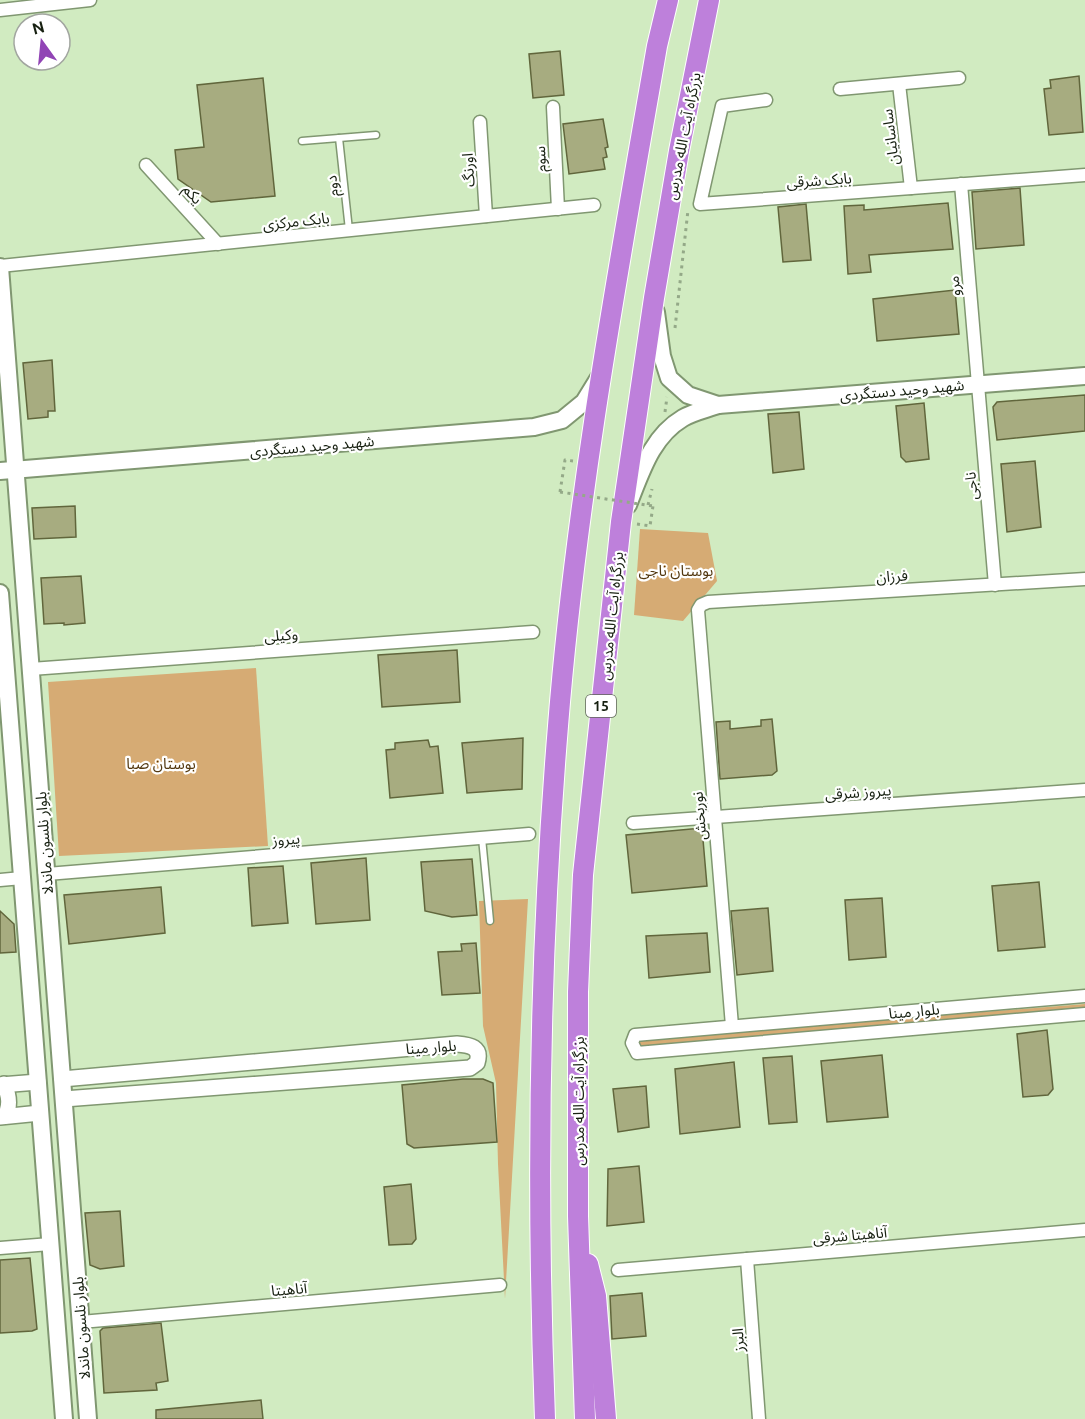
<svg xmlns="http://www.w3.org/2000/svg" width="1085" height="1419" font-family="Ubuntu,'Noto Sans Arabic',sans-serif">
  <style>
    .green { fill: #d6ab74 }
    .building { fill: #a7ac80; stroke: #61663c; stroke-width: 1.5 }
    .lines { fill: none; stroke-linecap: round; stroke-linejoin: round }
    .service-casing { stroke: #809771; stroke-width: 9 }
    .minor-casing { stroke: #809771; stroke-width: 15 }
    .tertiary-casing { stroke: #809771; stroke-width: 18 }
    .secondary-casing { stroke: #809771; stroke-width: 20 }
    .trunk-casing { stroke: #fff; stroke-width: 22 }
    .path { stroke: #94a988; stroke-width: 3; stroke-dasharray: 3 4.5; stroke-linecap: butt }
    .service { stroke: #fff; stroke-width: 6 }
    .minor { stroke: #fff; stroke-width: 12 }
    .tertiary { stroke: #fff; stroke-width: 15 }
    .secondary { stroke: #fff; stroke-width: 16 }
    .trunk { stroke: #be80db; stroke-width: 20 }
    .path-bridge { stroke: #94a988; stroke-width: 3; stroke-dasharray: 3 4.5; stroke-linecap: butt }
    .labels { text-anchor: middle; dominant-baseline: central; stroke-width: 4.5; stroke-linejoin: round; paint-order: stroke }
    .shield { fill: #fff; stroke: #5d6358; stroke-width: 1.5 }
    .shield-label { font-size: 14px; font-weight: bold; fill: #172011 }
    .street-label { font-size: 15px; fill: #172011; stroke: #fff }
    .park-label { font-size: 15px; fill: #533810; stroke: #fff }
  </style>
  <rect width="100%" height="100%" fill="#d1ebc1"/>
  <g class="green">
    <polygon points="640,529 708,533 717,581 683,621 634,615"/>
    <polygon points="256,668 268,846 59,856 48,682"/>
    <polygon points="528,899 505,1299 498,1164 496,1083 483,1026 479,901"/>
    <polygon points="1085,1004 1085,1007 638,1048 636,1039"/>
  </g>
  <g class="building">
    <polygon points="560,51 564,95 533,98 529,54"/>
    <polygon points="1079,76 1083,132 1049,135 1044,89 1051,88 1050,80"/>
    <polygon points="263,78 275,196 211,202 178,179 175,150 204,147 197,85"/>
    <polygon points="603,119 608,147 605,148 607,157 603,158 605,169 569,174 563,124"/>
    <polygon points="1020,188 1024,245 976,249 972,192"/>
    <polygon points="948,203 953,249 869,255 871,272 848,274 844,206 864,205 864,210"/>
    <polygon points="806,204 811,260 783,262 778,207"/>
    <polygon points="955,290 959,334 877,341 873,299"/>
    <polygon points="52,360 55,411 48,411 48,417 28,419 23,363"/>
    <polygon points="1085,395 1085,431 997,440 993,407 997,402"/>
    <polygon points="924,403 929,459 906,462 901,457 896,406"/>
    <polygon points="799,412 804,469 773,473 768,414"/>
    <polygon points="1035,461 1041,527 1007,532 1001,464"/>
    <polygon points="75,506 76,537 34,539 32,508"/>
    <polygon points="81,576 85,623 64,625 64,623 44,624 41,578"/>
    <polygon points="457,650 460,702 382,707 378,655"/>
    <polygon points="772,719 777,771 772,775 720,779 716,722 730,721 730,729 761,726 761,720"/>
    <polygon points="523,738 522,789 467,793 462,743"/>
    <polygon points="428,740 430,747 438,746 443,793 390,798 386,750 395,749 395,743"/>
    <polygon points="702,828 707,886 632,893 626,835"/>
    <polygon points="366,858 370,920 316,924 311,863"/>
    <polygon points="472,859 477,915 452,917 425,911 421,862"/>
    <polygon points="283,866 288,923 252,926 248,868"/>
    <polygon points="1039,882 1045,947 998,951 992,886"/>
    <polygon points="161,887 165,933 69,944 64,895"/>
    <polygon points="882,898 886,957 849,960 845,900"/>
    <polygon points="768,908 773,971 737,975 731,911"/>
    <polygon points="0,911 14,924 16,952 0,953"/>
    <polygon points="707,933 710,972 649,978 646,936"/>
    <polygon points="476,943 480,993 442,995 438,952 462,951 461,944"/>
    <polygon points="1047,1030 1053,1089 1048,1095 1023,1097 1017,1034"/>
    <polygon points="882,1055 888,1117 827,1122 821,1061"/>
    <polygon points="792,1056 797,1122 769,1124 763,1058"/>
    <polygon points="734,1062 740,1127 680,1134 675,1069"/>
    <polygon points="463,1079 483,1079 493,1083 497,1142 414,1148 407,1144 402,1085"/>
    <polygon points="646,1086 649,1127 618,1132 613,1089"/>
    <polygon points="639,1166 644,1222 607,1226 608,1169"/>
    <polygon points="411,1184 416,1239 412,1244 389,1245 384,1187"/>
    <polygon points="120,1211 124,1266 100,1269 90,1265 85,1213"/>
    <polygon points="30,1258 37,1329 32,1331 0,1333 0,1260"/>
    <polygon points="642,1293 646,1336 612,1339 610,1296"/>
    <polygon points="161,1323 168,1381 156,1383 157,1390 104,1393 100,1331 103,1328"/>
    <polygon points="261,1400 263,1419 156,1419 156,1410"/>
  </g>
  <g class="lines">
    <g class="service-casing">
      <g id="service">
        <polyline points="339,138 349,230"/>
        <polyline points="302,141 376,135"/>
        <polyline points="482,838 490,921"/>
      </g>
    </g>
    <g class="minor-casing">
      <g id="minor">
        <polyline points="0,10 90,0"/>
        <polyline points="899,84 911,188"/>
        <polyline points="840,89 959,78"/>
        <polyline points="766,100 722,106 700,204 1085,175"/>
        <polyline points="553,107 558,209"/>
        <polyline points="480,122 486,216"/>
        <polyline points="146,165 218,244"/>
        <polyline points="961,184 995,585"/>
        <polyline points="0,266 594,205"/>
        <polyline points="31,669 533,632"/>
        <polyline points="633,823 1085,790"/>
        <polyline points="47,874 529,834"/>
        <polyline points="0,880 22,878"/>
        <polyline points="1085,996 635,1035 632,1043 637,1053 1085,1014"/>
        <polyline points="732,1026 698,610 701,605 708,602 1085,579"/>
        <polyline points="0,1248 50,1244"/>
        <polyline points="747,1259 759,1419"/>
        <polyline points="618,1270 1085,1230"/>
        <polyline points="81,1322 500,1285"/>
      </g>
    </g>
    <g class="tertiary-casing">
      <g id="tertiary">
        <path d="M62 1079 457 1044C470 1045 482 1047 477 1063L470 1068 64 1099"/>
        <path d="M4 1084C9 1095 11 1105 5 1116"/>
        <polyline points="0,1085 38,1082"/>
        <polyline points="0,1117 40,1113"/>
      </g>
    </g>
    <g class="secondary-casing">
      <g id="secondary">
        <polyline points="0,267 88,1419"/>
        <polyline points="656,312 662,356 669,378 688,395 718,405"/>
        <polyline points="0,471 534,427 562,420 584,402 600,376"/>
        <path d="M628 505C641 473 651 437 683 418 693 412 707 409 718 405L1085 376"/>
        <polyline points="0,593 64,1419"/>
      </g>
    </g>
    <g class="trunk-casing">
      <g id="trunk">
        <polyline points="588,1264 596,1296 606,1419"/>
        <path d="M545 1419C536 1188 539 956 558 726 576 499 618 271 657 46L668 0"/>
        <polyline points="585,1419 578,1216 578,992 583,875 621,522 654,298 679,151 709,0"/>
      </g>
    </g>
    <g class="path">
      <polyline points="675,328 688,210"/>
      <polyline points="665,412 667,397"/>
      <polyline points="560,492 565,460 573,461"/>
      <polyline points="648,505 652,489"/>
      <polyline points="637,524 650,526 653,506"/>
    </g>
    <use href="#service" class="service"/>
    <use href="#minor" class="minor"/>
    <use href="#tertiary" class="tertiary"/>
    <use href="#secondary" class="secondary"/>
    <use href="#trunk" class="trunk"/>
    <polyline class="path-bridge" points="560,492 653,506"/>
  </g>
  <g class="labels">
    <rect class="shield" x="586" y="695" width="30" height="22" rx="4.5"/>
    <g class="shield-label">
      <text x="601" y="706">15</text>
    </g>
    <g class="street-label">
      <text transform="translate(683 136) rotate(-79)">بزرگراه آیت الله مدرس</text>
      <text transform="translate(890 137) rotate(-97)">ساسانیان</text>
      <text transform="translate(540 159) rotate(-93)">سوم</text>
      <text transform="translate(468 170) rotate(-93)">اورنگ</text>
      <text transform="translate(819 180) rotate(-4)">بابک شرقی</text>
      <text transform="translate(332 186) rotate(-96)">دوم</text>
      <text transform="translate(193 194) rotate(48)">یکم</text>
      <text transform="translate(296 221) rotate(-6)">بابک مرکزی</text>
      <text transform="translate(954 286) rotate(-95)">مرو</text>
      <text transform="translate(902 390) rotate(-5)">شهید وحید دستگردی</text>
      <text transform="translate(312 446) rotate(-5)">شهید وحید دستگردی</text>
      <text transform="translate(971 486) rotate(-95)">ناجی</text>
      <text transform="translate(892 576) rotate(-4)">فرزان</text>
      <text transform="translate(611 616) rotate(-84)">بزرگراه آیت الله مدرس</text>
      <text transform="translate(281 635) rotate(-4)">وكيلی</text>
      <text transform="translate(858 792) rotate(-4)">پیروز شرقی</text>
      <text transform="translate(699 816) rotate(-95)">نوربخش</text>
      <text transform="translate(286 839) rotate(-5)">پیروز</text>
      <text transform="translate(44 843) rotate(-94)">بلوار نلسون ماندلا</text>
      <text transform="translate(914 1011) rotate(-5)">بلوار مینا</text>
      <text transform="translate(431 1047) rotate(-4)">بلوار مینا</text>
      <text transform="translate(578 1101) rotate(-90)">بزرگراه آیت الله مدرس</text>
      <text transform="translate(850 1235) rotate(-5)">آناهیتا شرقی</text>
      <text transform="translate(289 1289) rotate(-5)">آناهیتا</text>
      <text transform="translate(81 1328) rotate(-94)">بلوار نلسون ماندلا</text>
      <text transform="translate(738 1340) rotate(-94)">البرز</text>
    </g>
    <g class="park-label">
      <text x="676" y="570">بوستان ناجی</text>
      <text x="161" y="763">بوستان صبا</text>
    </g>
  </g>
  <g transform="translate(42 42) rotate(345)"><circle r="28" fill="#ffffff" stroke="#a2a6a0" stroke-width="1.5"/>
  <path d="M0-4.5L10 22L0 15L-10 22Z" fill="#9144b5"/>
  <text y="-9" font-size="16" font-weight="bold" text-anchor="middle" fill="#172011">N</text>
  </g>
</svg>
